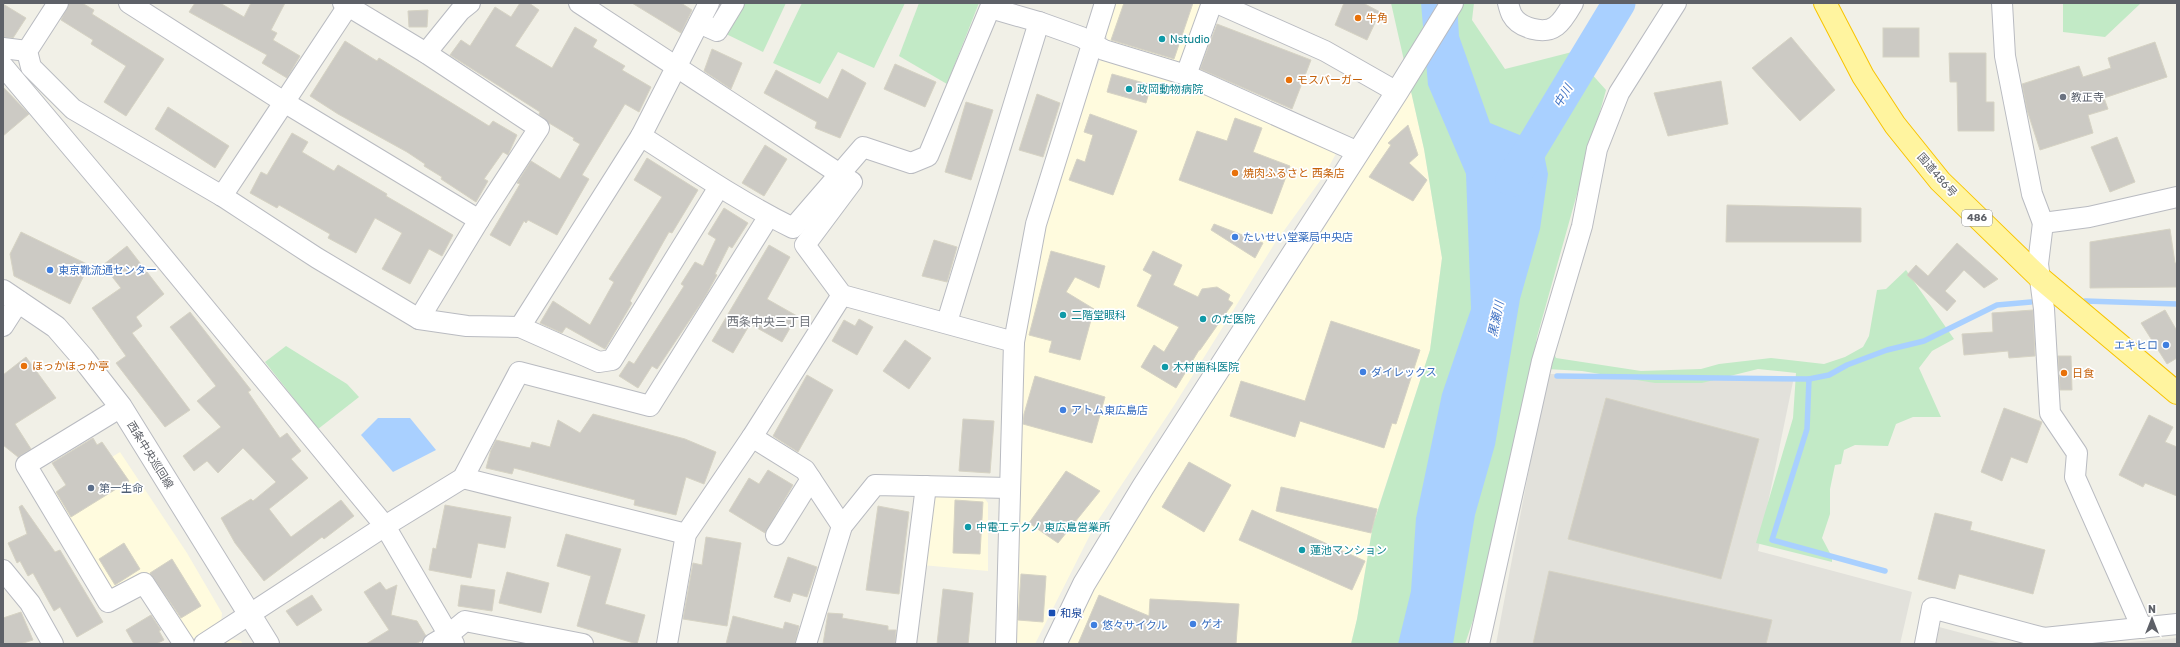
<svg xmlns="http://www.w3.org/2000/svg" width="2180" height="647" font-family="Rubik,'Noto Sans JP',sans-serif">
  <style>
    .commercial { fill: #fffbde }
    .industrial { fill: #e2e1db }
    .green { fill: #c2eac6 }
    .water { fill: #a9d0ff }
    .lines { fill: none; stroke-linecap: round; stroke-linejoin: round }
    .stream { stroke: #a9d0ff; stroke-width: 5.5 }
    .river { stroke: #a9d0ff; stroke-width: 33 }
    .building { fill: #cccac4; stroke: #d6d3c4 }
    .minor-casing { stroke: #b9bbc1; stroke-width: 22 }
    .tertiary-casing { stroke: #b9bbc1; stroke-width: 24 }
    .trunk-casing { stroke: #f8c400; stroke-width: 24 }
    .minor { stroke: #fff; stroke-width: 20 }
    .tertiary { stroke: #fff; stroke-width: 22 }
    .trunk { stroke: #fff49f; stroke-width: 22 }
    .food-dot { fill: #e8710a; stroke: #fff; stroke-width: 1.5 }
    .culture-dot { fill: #0f9aa8; stroke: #fff; stroke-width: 1.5 }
    .worship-dot { fill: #6b7280; stroke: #fff; stroke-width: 1.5 }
    .shop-dot { fill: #3f7fe0; stroke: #fff; stroke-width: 1.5 }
    .service-dot { fill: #5c6f8a; stroke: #fff; stroke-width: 1.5 }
    .transit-dot { fill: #1a4fb4; stroke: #fff; stroke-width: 1.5 }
    .labels { text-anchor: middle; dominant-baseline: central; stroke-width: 3.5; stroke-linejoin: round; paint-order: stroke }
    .shield { fill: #fff; stroke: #8e9095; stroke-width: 1 }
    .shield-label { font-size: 10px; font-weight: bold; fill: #5e6168 }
    .food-label { font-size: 11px; fill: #c56008; stroke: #fff; text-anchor: start }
    .culture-label { font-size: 11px; fill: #0d838f; stroke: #fff; text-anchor: start }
    .worship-label { font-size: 11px; fill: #5b616d; stroke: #fff; text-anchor: start }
    .street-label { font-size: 11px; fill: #5e6168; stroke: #fff }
    .shop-label { font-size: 11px; fill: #366cbe; stroke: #fff; text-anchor: start }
    .service-label { font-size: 11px; fill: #4e5e75; stroke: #fff; text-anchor: start }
    .transit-label { font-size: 11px; fill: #164399; stroke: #fff; text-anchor: start }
    .water-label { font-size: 12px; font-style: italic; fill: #4072c3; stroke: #fff }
    .neighbourhood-label { font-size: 12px; fill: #6f737a; stroke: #fff }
  </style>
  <rect width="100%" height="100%" fill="#f1f0e7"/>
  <g class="commercial">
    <polygon points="1114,3 1204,3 1185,58 1174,64 1110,46 1105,32"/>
    <polygon points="1100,60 1164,77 1225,99 1340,146 1325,174 1275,243 1175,404 1095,525 1035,644 1012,644 1017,366 1039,233 1083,105"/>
    <polygon points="1410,87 1424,149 1442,258 1430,350 1373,524 1357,619 1351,644 1069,644 1095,584 1130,521 1333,214"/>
    <polygon points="120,452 187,553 222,613 221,624 202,638 193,638 182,625 149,574 120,590 107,588 52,494"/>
    <polygon points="939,494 983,496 988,503 988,571 922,565 931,501"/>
    <polygon points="225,638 241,641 243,644 215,644"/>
  </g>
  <g class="industrial">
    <polygon points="1547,374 1794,377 1758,551 1912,592 1900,644 1496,644"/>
    <polygon points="1939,627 2003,644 1936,644"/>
    <polygon points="2177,638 2177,644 2109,644"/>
  </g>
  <g class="green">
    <polygon points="739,3 786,3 763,52 722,32"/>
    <polygon points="802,3 905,3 874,68 838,52 820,84 773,63"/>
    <polygon points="919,3 979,3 947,84 899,56"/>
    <polygon points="1391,3 1474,3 1472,20 1505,69 1572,52 1606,90 1537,337 1506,522 1465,644 1351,644 1357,619 1373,525 1430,350 1442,258 1424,149"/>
    <polygon points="2063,3 2141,3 2105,37 2063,32"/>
    <polygon points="1906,270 1954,339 1932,351 1919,368 1941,417 1913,417 1896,424 1888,446 1855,445 1844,450 1841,464 1835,465 1830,489 1830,514 1822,538 1832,557 1832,562 1756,543 1793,418 1796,373 1758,369 1702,383 1655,383 1582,371 1547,369 1553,351 1556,358 1641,371 1701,369 1719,364 1771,358 1824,364 1845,357 1863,347 1869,336 1877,290 1886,289"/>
    <polygon points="286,346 347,384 359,397 318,429 265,362"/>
  </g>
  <g class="water">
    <polygon points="1421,3 1457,3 1459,36 1490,123 1542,144 1548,174 1540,229 1520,299 1495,445 1475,515 1453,644 1398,644 1411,591 1416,518 1442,394 1471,309 1466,174 1428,85"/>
    <polygon points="378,418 410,418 436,450 393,472 361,435"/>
  </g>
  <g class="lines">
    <g class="stream">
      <polyline points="2085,301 2177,304"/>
      <polyline points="1557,376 1809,379 1829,375 1847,365 1887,350 1924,341 1997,305 2031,302"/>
      <polyline points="1809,379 1807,429 1772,540 1885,571"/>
    </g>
    <polyline class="river" points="1512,180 1619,3"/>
  </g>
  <g class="building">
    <polygon points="69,3 82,3 94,10 92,14 164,59 126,116 104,102 126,66 91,44 93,40 61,20"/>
    <polygon points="195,3 220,3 244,17 251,3 285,3 271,30 277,33 273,40 300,56 287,78 262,63 267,55 189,12"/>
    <polygon points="520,3 529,3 539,10 515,46 552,68 575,27 597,40 593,47 625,66 622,70 651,87 639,112 625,104 582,175 589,179 557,235 528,220 526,223 524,221 510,246 490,235 520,184 517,183 531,161 560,179 580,144 573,140 574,138 549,123 539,114 540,112 450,55 461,40 470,46 495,7 511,17"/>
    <polygon points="632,3 681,3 692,10 681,33"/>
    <polygon points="1124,3 1193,3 1174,59 1111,40"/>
    <polygon points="1344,3 1363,3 1380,12 1367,40 1335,25"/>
    <polygon points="3,4 26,18 13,38 3,37"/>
    <polygon points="428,10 427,27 409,27 408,11"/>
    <polygon points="1217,24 1311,60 1292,109 1200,69"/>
    <rect x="1883" y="28" width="36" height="29"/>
    <polygon points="1791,37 1835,90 1800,121 1752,68"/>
    <polygon points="345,41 377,61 379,58 489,126 493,121 517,135 508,155 503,152 484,179 488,181 476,202 441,179 442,177 424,166 425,164 407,152 338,114 310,96"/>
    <polygon points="2155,42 2167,77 2104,98 2108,109 2088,115 2093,133 2040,150 2027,110 2022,84 2079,66 2083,77 2111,68 2108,58"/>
    <polygon points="712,49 742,63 731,89 704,71"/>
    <polygon points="1949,53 1986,53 1986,102 1994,102 1994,131 1958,131 1957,82 1950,82"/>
    <polygon points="895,64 936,82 925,107 884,89"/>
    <polygon points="842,69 866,83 840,138 815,128 817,122 764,93 776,70 828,99"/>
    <polygon points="1112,74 1151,85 1146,103 1107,92"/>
    <polygon points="1721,81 1728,124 1668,136 1654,93"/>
    <polygon points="3,87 29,114 3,136"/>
    <polygon points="1037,94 1060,103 1043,157 1019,150"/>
    <polygon points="966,102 993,110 971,180 945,172"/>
    <polygon points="168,107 229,146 215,168 155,129"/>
    <polygon points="1090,114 1137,131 1113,195 1069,180 1077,159 1085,162 1093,135 1084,132"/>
    <polygon points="1235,118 1262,128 1253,152 1290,166 1272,214 1179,180 1197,131 1227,141"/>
    <polygon points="1408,125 1418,155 1409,163 1427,180 1413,201 1369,177 1391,145 1388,143"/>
    <polygon points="292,133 308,142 302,152 334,171 338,165 387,194 386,196 453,235 442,256 429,249 410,284 382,269 402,233 375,218 356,253 328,238 330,234 279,205 277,208 250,193 261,172 267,175"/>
    <polygon points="2117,137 2135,182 2110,192 2091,147"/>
    <polygon points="765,145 787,159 764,196 742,183"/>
    <polygon points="647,158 698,190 672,233 669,232 630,301 632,303 605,349 566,327 562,333 540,323 553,301 590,325 614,282 609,279 662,197 634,180"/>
    <polygon points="1727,205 1861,208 1861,242 1726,242"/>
    <polygon points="724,208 748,223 732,248 729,246 715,274 717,275 705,297 657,369 652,366 638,388 619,376 629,361 634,364 684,286 681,284 695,262 703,266 716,239 708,234"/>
    <polygon points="1214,224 1263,243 1255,258 1211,230"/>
    <polygon points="2170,229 2175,263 2177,263 2177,287 2090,288 2090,242"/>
    <polygon points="21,232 89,265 70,304 14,276 10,254"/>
    <polygon points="934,240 957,247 947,282 922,276"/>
    <polygon points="1957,243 1998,279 1984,288 1964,270 1945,291 1956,301 1947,311 1907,275 1916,265 1928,276"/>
    <polygon points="769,245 790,257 767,299 797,316 782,342 750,324 733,353 712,341"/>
    <polygon points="127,246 164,294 136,317 142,326 132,333 190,410 165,427 116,363 126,356 92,308 121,288 103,265"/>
    <polygon points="1051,251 1105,266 1099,288 1075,277 1066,292 1094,309 1080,360 1049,352 1052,341 1029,335"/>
    <polygon points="1153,251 1182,265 1173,285 1198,297 1202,289 1217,287 1230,295 1228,300 1233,303 1200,350 1199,350 1176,388 1141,367 1154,345 1164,352 1179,327 1137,306 1152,275 1143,270"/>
    <polygon points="2033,310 2035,356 2009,358 2008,351 1964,355 1962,334 1993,332 1992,313"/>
    <polygon points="2165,310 2177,331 2177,358 2167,364 2141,323"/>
    <polygon points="190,312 251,390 248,392 280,438 287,433 301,451 291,459 308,478 269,509 291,537 341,500 354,516 324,539 322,537 264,581 235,543 221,518 251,499 253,501 276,482 243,448 218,473 207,461 194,471 183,456 221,427 197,401 216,386 170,327"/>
    <polygon points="859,319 873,327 857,355 832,341 844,320 855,326"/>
    <polygon points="1331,321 1420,350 1396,424 1392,423 1384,448 1300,421 1295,437 1230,416 1241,381 1305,401"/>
    <polygon points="905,340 931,358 909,389 883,371"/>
    <polygon points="2058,356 2071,356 2072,390 2060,390"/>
    <polygon points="26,357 56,398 15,424 31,449 18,457 3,445 3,375"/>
    <polygon points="807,375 833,390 798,452 773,436"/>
    <polygon points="1035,376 1105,397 1092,443 1023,424 1024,414"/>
    <polygon points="1606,398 1759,439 1721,579 1568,539"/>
    <polygon points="2004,408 2042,422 2027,463 2011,457 2002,481 1981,472"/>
    <polygon points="593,414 685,439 716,452 704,484 686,477 676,515 634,505 635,500 514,468 512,474 486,468 491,450 496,440 530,448 532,442 550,447 558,420 580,433"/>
    <polygon points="2149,415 2173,427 2165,442 2177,447 2177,496 2145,483 2143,487 2119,475"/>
    <polygon points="963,419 994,421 990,473 959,471"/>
    <polygon points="93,438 97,445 102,442 129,481 71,517 56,492 66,485 52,463"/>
    <polygon points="1189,462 1231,485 1204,532 1162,507"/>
    <polygon points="768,470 793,485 765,533 729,511 749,478 759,484"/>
    <polygon points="1066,471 1100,491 1058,543 1029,523"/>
    <polygon points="1281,487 1377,509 1371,533 1276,511"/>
    <polygon points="955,500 983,502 980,554 953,553"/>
    <polygon points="22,505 55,552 60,550 103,622 77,637 60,607 54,611 33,573 28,576 20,561 17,563 8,543 27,534 19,507"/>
    <polygon points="445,505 511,517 505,548 478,543 471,578 429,570 433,548 436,549"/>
    <polygon points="878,506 909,512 899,594 866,590"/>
    <polygon points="1252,510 1365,561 1352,590 1239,540"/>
    <polygon points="1935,513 1972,522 1970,530 2045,550 2033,594 1959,574 1955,589 1918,579"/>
    <polygon points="566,534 621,549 605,604 645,615 637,644 577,626 591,576 557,566"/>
    <polygon points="706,537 741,543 727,626 683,619 693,563 702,565"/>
    <polygon points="124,543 140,569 115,585 99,559"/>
    <polygon points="788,557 817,567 807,597 793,593 790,602 774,597"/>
    <polygon points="172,559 201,606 181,618 150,573"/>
    <polygon points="1549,571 1772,620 1766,644 1533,644"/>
    <polygon points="507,572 549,583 541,613 499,603"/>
    <polygon points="1021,574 1046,576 1043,622 1018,620"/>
    <polygon points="380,582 386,590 397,585 391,615 417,621 426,636 423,640 415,644 366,644 389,630 364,592"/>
    <polygon points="461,585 495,590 492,611 458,606"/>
    <polygon points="943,589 973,593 968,644 937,644"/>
    <polygon points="312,595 322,610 297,626 286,611"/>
    <polygon points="1099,595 1149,616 1150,599 1239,604 1236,644 1078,644"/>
    <polygon points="21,612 33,640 20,644 3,644 3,618"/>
    <polygon points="828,613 843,614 842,618 888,626 888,630 896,630 895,644 823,644"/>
    <polygon points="151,615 161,630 159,631 164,640 156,644 134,644 126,630"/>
    <polygon points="733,616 783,629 785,622 799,626 795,644 726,644"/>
  </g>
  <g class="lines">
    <g class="minor-casing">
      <g id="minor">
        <polyline points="58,3 27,51 31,67 73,109 222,196 317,258 419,319 467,326 520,327 599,362 612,360 719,187"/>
        <polyline points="129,3 284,102 479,220"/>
        <polyline points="343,3 426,53 539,128 479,220 419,319"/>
        <polyline points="579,3 852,182 805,245 842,295 1014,342"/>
        <polyline points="1217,3 1325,51 1397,92"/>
        <path d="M1508 3C1509 7 1510 11 1512 15 1519 28 1544 35 1556 26 1563 21 1569 10 1573 3"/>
        <polyline points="2002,3 2005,56 2032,194 2043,223"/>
        <polyline points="699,23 717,31 734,3"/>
        <polyline points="3,48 27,51"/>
        <polyline points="426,53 460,11 470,3"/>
        <polyline points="3,66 116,200 385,526 454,644"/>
        <polyline points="1186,75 1212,3"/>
        <path d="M641 136C691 168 740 202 793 228L863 147 911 163 928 156 990 8 1039 22 1081 37 1104 50 1186 75 1358 152"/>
        <polyline points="222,196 348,6"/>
        <polyline points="947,322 1039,22"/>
        <polyline points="3,326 19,301"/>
        <polyline points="520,327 641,136 709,3"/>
        <polyline points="121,407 26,465 108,602 144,583 184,644"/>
        <polyline points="752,437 842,295"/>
        <polyline points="463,478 686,534"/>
        <polyline points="776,535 811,479"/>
        <polyline points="3,570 30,603 53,644"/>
        <polyline points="2142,628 2075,477 2077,453 2050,413 2044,309 2038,264 2043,223 2089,217 2177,197"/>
        <polyline points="204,644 385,526 463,478 519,372 650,406 769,216"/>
        <polyline points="433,644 448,635 465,621 583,644"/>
        <polyline points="667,644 686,534 752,437 805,470 842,526"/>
        <polyline points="806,644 842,526 875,485 1009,488"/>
        <polyline points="906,644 926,486"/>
        <polyline points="1006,644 1014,342 1036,224 1105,3"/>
        <polyline points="1479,644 1542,361 1582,226 1597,149 1619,93 1676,3"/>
        <polyline points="1925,644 1932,608 2044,638 2177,624"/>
      </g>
    </g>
    <g class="tertiary-casing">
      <g id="tertiary">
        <polyline points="3,291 56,327 82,357 121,407 268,644"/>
        <polyline points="1055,644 1084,584 1143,487 1397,92 1452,3"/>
      </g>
    </g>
    <g class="trunk-casing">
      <polyline id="trunk" points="1825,3 1863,76 1895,125 1940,181 2040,278 2177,393"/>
    </g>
    <use href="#minor" class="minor"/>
    <use href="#tertiary" class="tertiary"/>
    <use href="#trunk" class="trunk"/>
  </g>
  <g class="food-dot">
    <circle cx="1358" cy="18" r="4"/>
    <circle cx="1289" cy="80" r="4"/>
    <circle cx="1235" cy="173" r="4"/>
    <circle cx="24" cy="366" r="4"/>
    <circle cx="2064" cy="373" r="4"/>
  </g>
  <g class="culture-dot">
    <circle cx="1162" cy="39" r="4"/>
    <circle cx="1129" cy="89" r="4"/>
    <circle cx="1063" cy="315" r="4"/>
    <circle cx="1203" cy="319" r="4"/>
    <circle cx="1165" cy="367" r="4"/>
    <circle cx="968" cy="527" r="4"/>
    <circle cx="1302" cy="550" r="4"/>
  </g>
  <circle class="worship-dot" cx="2063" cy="97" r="4"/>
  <g class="shop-dot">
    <circle cx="1235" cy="237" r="4"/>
    <circle cx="50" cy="270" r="4"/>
    <circle cx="2166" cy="345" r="4"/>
    <circle cx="1363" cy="372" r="4"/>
    <circle cx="1063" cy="410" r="4"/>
    <circle cx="1193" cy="624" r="4"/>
    <circle cx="1094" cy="625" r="4"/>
  </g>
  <circle class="service-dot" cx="91" cy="488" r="4"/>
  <rect class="transit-dot" x="1048" y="609" width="8" height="8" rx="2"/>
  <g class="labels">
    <rect class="shield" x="1962" y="210" width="30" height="16" rx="3"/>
    <g class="shield-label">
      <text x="1977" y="218">486</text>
    </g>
    <g class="food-label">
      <text x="1366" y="18">牛角</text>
      <text x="1297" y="80">モスバーガー</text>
      <text x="1243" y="173">焼肉ふるさと 西条店</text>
      <text x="32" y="366">ほっかほっか亭</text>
      <text x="2072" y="373">日食</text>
    </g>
    <g class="culture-label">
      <text x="1170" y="39">Nstudio</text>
      <text x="1137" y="89">政岡動物病院</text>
      <text x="1071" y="315">二階堂眼科</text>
      <text x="1211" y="319">のだ医院</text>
      <text x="1173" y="367">木村歯科医院</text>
      <text x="976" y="527">中電工テクノ 東広島営業所</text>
      <text x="1310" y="550">蓮池マンション</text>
    </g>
    <g class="worship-label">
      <text x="2071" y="97">教正寺</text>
    </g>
    <g class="street-label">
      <text transform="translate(1937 175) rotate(49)">国道486号</text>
      <text transform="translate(150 455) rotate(58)">西条中央巡回線</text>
    </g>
    <g class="shop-label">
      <text x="1243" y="237">たいせい堂薬局中央店</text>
      <text x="58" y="270">東京靴流通センター</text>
      <text x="2158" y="345" text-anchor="end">エキヒロ</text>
      <text x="1371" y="372">ダイレックス</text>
      <text x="1071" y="410">アトム東広島店</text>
      <text x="1201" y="624">ゲオ</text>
      <text x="1102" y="625">悠々サイクル</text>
    </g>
    <g class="service-label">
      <text x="99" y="488">第一生命</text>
    </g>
    <g class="transit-label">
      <text x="1060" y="613">和泉</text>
    </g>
    <g class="water-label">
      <text transform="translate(1563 96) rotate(-59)">中川</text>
      <text transform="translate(1496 319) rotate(-78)">黒瀬川</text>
    </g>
    <g class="neighbourhood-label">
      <text x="769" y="322">西条中央三丁目</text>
    </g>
  </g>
  <rect width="2180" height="647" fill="none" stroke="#5e6168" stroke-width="8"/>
  <g transform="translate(2152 619)" stroke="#ffffff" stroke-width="3" paint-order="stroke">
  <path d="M0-3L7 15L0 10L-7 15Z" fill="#5e6168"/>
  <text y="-6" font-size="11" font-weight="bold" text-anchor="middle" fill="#5e6168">N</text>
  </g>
</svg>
